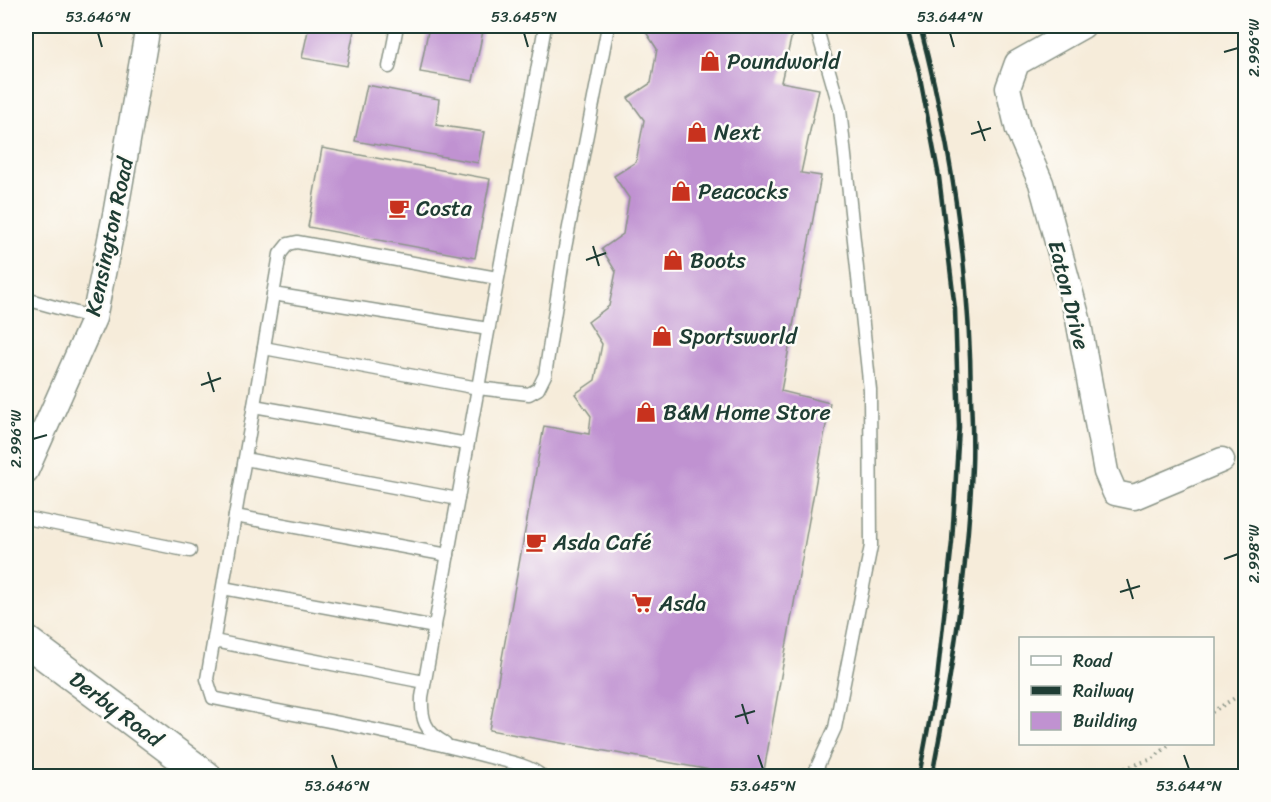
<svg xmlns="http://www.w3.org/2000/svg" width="1271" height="802" font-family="Sriracha,sans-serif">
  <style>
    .building { fill: #c092d1 }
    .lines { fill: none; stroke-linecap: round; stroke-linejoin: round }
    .service-casing { stroke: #8a9487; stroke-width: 15 }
    .minor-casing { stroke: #8a9487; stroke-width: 27 }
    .tertiary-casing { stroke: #8a9487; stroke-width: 33 }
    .path { stroke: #8a9487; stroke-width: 4; stroke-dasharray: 1.5 4.5; stroke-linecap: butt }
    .service { stroke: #fff; stroke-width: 12 }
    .minor { stroke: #fff; stroke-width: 24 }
    .tertiary { stroke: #fff; stroke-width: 30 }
    .rail { stroke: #1f3d34; stroke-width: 4.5 }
    .ticks { fill: none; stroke: #1f3d34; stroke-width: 2 }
    .labels { text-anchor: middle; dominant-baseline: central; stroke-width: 5; stroke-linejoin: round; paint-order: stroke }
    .poi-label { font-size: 22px; fill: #1f3d34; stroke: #fdfcf7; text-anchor: start }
    .street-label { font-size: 22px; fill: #1f3d34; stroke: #fdfcf7 }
    .neatline { fill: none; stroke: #1f3d34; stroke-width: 2 }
    .ticks-label { font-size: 15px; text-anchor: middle; fill: #1f3d34 }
  </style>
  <rect width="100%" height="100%" fill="#fdfcf7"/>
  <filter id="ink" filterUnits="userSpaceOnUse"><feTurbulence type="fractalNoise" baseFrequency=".0167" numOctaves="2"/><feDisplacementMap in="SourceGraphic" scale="12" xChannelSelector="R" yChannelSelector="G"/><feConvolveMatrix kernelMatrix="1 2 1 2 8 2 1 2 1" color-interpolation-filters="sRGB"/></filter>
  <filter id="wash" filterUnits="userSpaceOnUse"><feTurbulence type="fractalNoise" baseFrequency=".008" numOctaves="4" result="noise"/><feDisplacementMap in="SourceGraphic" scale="24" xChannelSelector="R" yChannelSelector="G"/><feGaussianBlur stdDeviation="1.35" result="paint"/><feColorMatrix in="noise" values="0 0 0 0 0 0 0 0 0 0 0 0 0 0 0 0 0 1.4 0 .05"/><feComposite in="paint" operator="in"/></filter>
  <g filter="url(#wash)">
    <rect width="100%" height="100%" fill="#f6ecda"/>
    <g id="blocks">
      <g class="building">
        <polygon points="309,26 355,26 347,66 302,58"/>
        <polygon points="429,26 484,26 473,81 420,72"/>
        <polygon points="642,26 794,26 781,82 819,89 801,173 821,176 781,391 830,403 763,776 744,776 489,730 544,426 589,434 591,416 575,394 595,380 602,344 588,322 609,306 616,272 602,249 623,234 629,198 614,176 636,162 644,120 628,98 651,83 657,49"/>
        <polygon points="367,85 439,99 436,125 484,132 478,163 355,141"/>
        <polygon points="322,148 490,179 475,258 308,227"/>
      </g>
    </g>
  </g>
  <g filter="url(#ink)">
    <use href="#blocks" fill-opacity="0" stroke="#8a9487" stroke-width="1.5"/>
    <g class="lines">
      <g class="service-casing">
        <g id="service">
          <polyline points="389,67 397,26"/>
          <path d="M497 278 297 242 288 244 280 254 207 679 213 698C304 717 397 732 486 756 501 760 531 765 541 776"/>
          <polyline points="273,294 488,329"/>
          <polyline points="26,299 94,318"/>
          <path d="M264 348 478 388C499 267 524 146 545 26"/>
          <polyline points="254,406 467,444"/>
          <polyline points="245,459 458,499"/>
          <polyline points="235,516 448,555"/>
          <polyline points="26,518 190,551"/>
          <polyline points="223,588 435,627"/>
          <polyline points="214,641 424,682"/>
          <path d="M445 743C425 732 421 719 422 697L478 388 529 394 538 389 545 375 564 253 608 26"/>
          <polyline points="813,776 835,728 871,546 870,390 840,109 816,26"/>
        </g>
      </g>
      <g class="minor-casing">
        <g id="minor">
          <polyline points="1083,26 1017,63 1008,88 1018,130 1041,183 1078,319 1106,472 1115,493 1134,497 1222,460"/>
          <polyline points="26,471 94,318 115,215 148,26"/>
        </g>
      </g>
      <g class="tertiary-casing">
        <polyline id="tertiary" points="26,641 206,776"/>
      </g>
      <g class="path">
        <polyline points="1212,712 1246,691"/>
        <polyline points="1102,776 1152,759 1171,744"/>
      </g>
      <use href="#service" class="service"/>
      <use href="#minor" class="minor"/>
      <use href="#tertiary" class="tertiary"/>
      <g class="rail">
        <polyline points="906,26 918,67 939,177 955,309 959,427 952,542 937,680 919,776"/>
        <path d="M920 26C952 148 970 271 971 398 972 420 973 443 972 466 968 570 952 675 932 776"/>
      </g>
    </g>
  </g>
  <path class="ticks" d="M98 33 102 47M524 33 528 47M950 33 954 47M1224 52 1238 48M978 121 985 141M971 134 991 128M593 246 599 266M586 260 606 253M208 372 214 392M201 385 221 378M33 439 47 435M1224 559 1238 554M1127 579 1133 599M1120 592 1140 586M742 704 748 724M735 717 755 711M332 755 337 769M758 755 763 769M1184 755 1189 769"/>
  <defs>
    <g id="shop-bare" transform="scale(1.62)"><path d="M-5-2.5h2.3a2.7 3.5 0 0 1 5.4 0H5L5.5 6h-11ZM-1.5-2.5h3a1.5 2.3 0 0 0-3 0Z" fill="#c8321e" stroke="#fdfcf7" stroke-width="2.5" paint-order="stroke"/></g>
    <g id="cafe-bare" transform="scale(1.62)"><path d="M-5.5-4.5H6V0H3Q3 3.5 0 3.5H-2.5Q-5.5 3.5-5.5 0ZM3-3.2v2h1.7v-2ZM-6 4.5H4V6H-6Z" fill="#c8321e" stroke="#fdfcf7" stroke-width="2.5" paint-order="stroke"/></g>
    <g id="supermarket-bare" transform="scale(1.62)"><path d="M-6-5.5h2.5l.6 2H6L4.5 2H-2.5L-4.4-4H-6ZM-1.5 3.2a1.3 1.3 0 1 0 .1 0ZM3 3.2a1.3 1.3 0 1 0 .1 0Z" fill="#c8321e" stroke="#fdfcf7" stroke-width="2.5" paint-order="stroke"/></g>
  </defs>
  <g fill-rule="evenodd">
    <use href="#shop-bare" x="710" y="61"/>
    <use href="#shop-bare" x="697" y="132"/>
    <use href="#shop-bare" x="681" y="191"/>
    <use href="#cafe-bare" x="399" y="208"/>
    <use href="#shop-bare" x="673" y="260"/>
    <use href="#shop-bare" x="662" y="336"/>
    <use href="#shop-bare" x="646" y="412"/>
    <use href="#cafe-bare" x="536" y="542"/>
    <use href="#supermarket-bare" x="642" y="603"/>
  </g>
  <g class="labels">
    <g class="poi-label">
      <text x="727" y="61">Poundworld</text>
      <text x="714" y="132">Next</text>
      <text x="698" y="191">Peacocks</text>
      <text x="416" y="208">Costa</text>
      <text x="690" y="260">Boots</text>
      <text x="679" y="336">Sportsworld</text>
      <text x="663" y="412">B&amp;M Home Store</text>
      <text x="553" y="542">Asda Café</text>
      <text x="659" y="603">Asda</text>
    </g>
    <g class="street-label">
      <text transform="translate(109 237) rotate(-78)">Kensington Road</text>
      <text transform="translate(1069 295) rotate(76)">Eaton Drive</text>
      <text transform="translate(116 709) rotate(37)">Derby Road</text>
    </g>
  </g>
  <rect width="1271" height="802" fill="none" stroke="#fdfcf7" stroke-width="66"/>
  <rect x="1019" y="637" width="195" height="108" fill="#fdfcf7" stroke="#a4b0a9" stroke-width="1.5"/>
  <rect x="1031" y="656" width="30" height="9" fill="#ffffff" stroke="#a4b0a9" stroke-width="1.5"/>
  <text x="1073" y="667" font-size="18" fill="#1f3d34">Road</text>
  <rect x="1031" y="686" width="30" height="9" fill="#1f3d34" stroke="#a4b0a9" stroke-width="1.5"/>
  <text x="1073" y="697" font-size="18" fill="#1f3d34">Railway</text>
  <rect x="1031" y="712" width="30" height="18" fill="#c092d1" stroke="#a4b0a9" stroke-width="1.5"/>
  <text x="1073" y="727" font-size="18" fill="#1f3d34">Building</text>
  <rect x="33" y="33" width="1205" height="736" class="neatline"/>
  <g class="ticks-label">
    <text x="98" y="22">53.646°N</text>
    <text x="524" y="22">53.645°N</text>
    <text x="950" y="22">53.644°N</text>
    <text transform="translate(1254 48) rotate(-90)" y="5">2.996°W</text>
    <text transform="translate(16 439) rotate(-90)" y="5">2.996°W</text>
    <text transform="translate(1254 554) rotate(-90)" y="5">2.998°W</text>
    <text x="337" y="791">53.646°N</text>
    <text x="763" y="791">53.645°N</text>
    <text x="1189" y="791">53.644°N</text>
  </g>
</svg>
